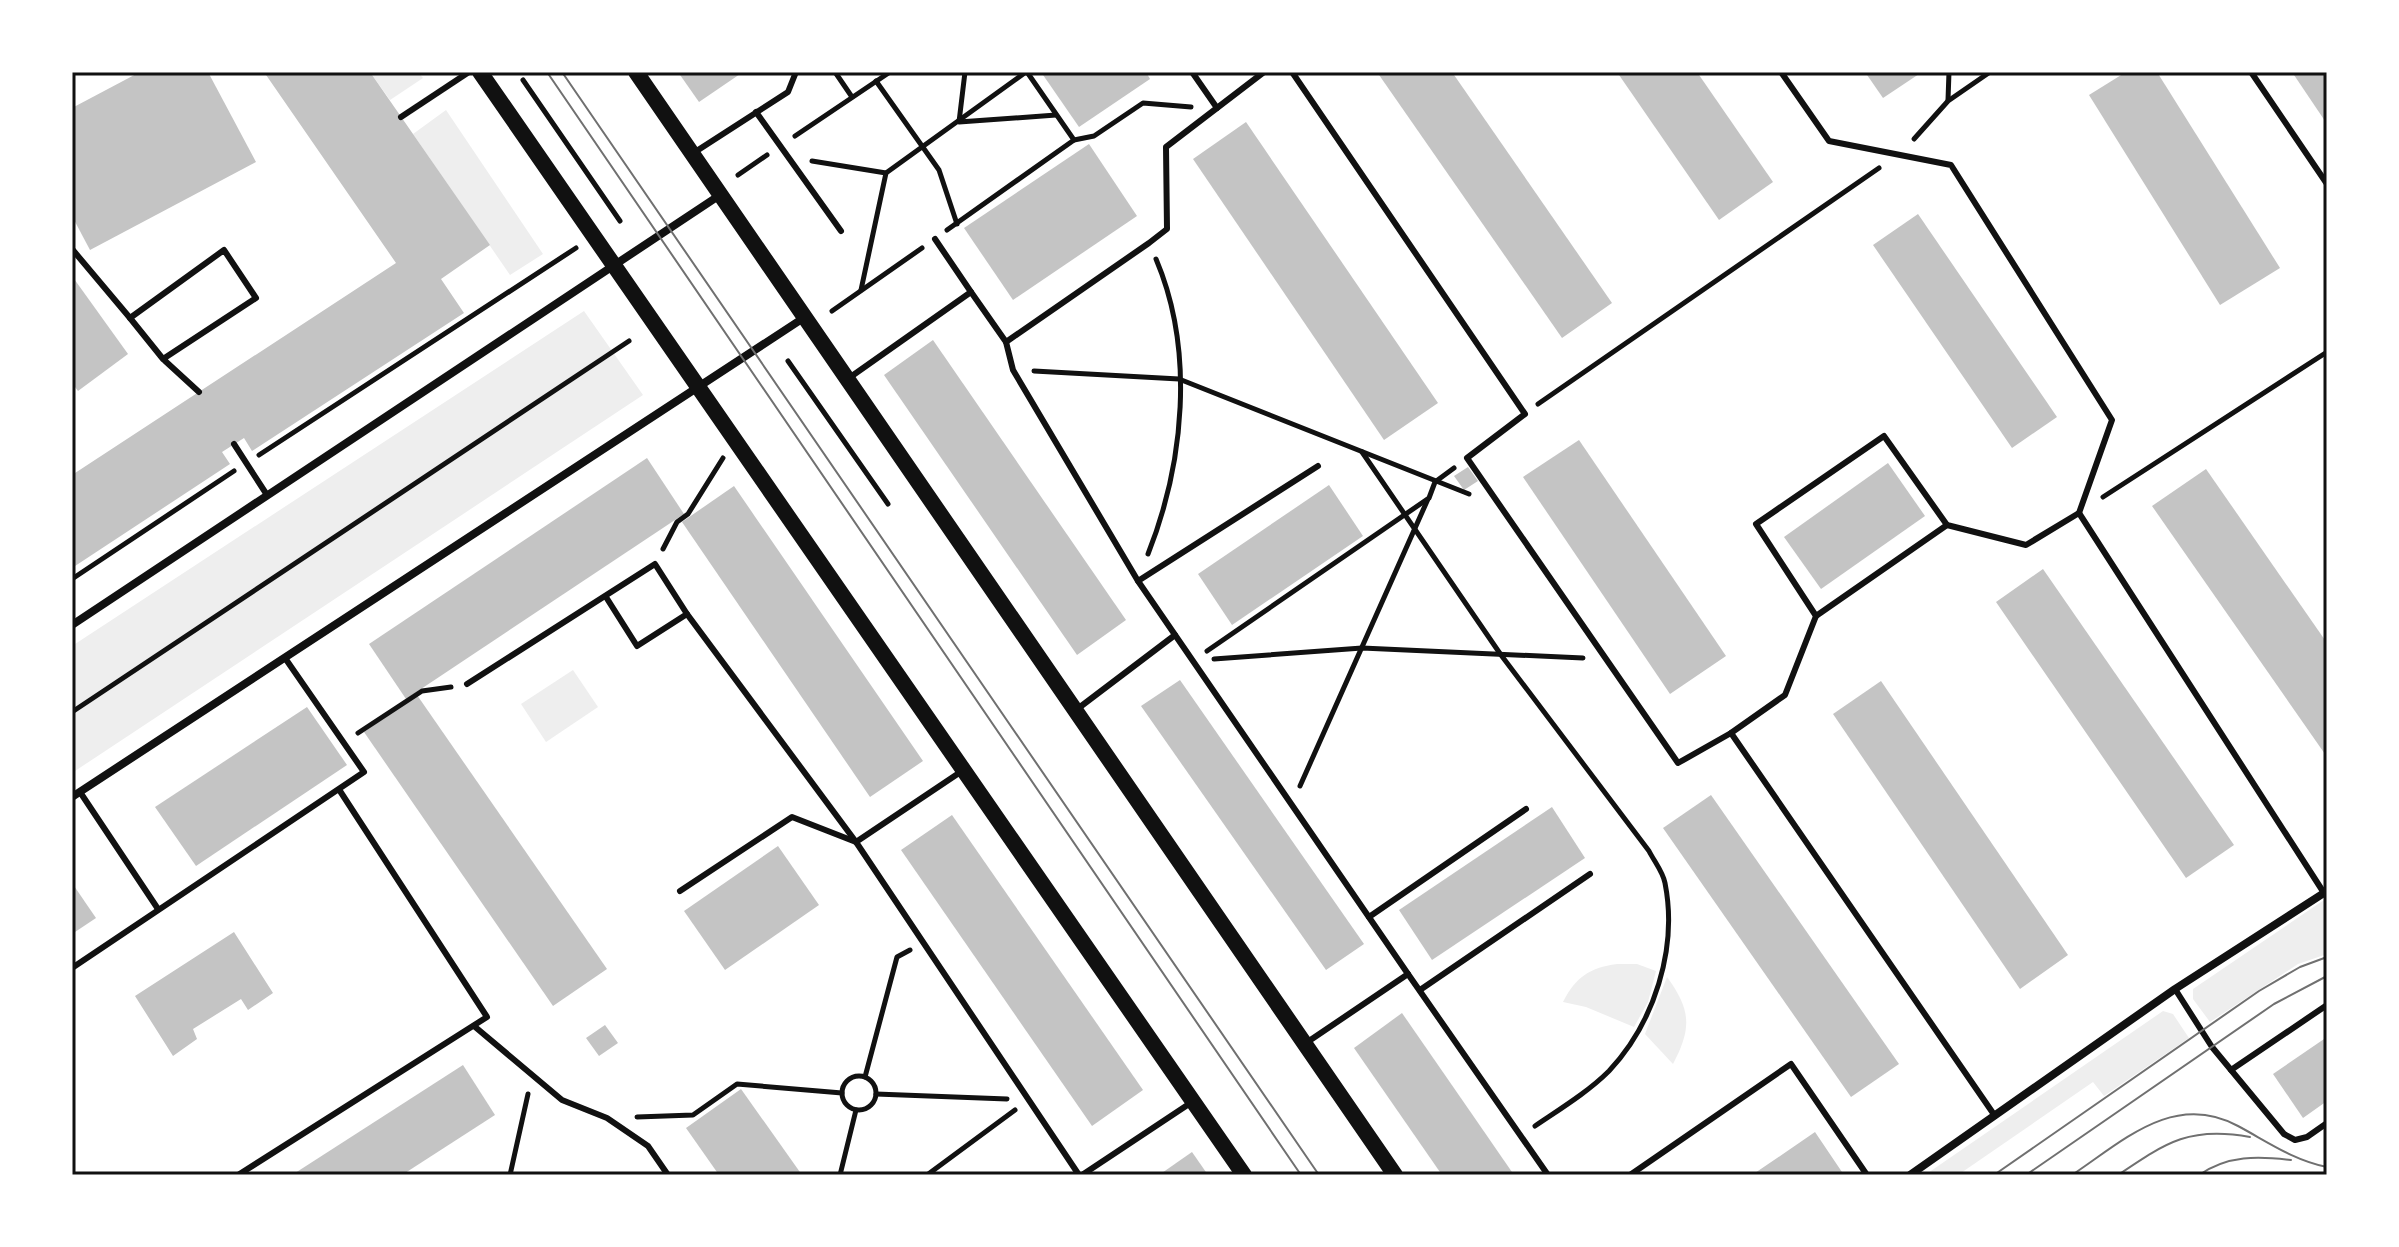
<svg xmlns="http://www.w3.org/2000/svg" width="2399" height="1247" font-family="Lora,serif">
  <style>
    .green { fill: #eee }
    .building { fill: #c4c4c4 }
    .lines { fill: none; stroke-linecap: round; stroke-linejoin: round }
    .path { stroke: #111; stroke-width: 5 }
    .service { stroke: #111; stroke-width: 6 }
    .minor { stroke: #111; stroke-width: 8 }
    .secondary { stroke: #111; stroke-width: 16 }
    .tram { stroke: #707070; stroke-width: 2 }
    .neatline { fill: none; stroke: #111; stroke-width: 3 }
  </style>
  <rect width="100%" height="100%" fill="#fff"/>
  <g class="green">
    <polygon points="370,72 418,72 423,78 390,100"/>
    <polygon points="446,110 543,254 510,275 413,134"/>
    <polygon points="584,311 643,395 72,773 72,646"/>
    <polygon points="573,670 598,707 546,742 521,704"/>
    <polygon points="2327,898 2327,954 2298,964 2210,1022 2193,999 2193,989"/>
    <path d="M1617 964H1637L1656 971 1648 1002 1634 1027 1586 1007 1563 1002C1576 977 1589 968 1617 964Z"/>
    <path d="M1667 977C1691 1010 1692 1028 1673 1064L1645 1034Z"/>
    <polygon points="2163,1011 2173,1014 2189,1038 2104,1096 2093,1082 1958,1175 1925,1175"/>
  </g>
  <g class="building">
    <polygon points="140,72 208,72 256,162 90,250 72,216 72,108"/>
    <polygon points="264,72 370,72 490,245 441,279 464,313 252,451 244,438 222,452 230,464 72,568 72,475 396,263"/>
    <polygon points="678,72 743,72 699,102"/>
    <polygon points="1041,72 1146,72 1150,79 1079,127"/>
    <polygon points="1377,72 1452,72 1612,303 1562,338"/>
    <polygon points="1617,72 1697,72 1773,182 1719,220"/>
    <polygon points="1865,72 1922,72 1883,98"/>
    <polygon points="2126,72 2157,72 2280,268 2220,305 2089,95"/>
    <polygon points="2292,72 2327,72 2327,124"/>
    <polygon points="1246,122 1438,403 1384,440 1193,159"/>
    <polygon points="1089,144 1137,216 1013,300 964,228"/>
    <polygon points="1918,214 2057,417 2012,448 1873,245"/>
    <polygon points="72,276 128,354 78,391 72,383"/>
    <polygon points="933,340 1126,620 1077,655 884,375"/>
    <polygon points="1579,440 1726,656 1670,694 1523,477"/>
    <polygon points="647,458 684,514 406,699 369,644"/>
    <polygon points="1888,463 1925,516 1821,589 1784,537"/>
    <polygon points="1468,467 1478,481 1464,490 1454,476"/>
    <polygon points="2206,469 2327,643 2327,757 2152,506"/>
    <polygon points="1329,485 1363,536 1232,625 1198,574"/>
    <polygon points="734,486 923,761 870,797 682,522"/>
    <polygon points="2043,569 2234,845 2186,878 1996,602"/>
    <polygon points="1180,680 1364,944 1326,970 1141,706"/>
    <polygon points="1881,681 2068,955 2020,989 1833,714"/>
    <polygon points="417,695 607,969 553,1006 364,732"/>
    <polygon points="307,707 347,765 196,866 155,807"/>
    <polygon points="1711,795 1899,1064 1851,1097 1663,828"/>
    <polygon points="1552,807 1585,858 1432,960 1399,910"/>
    <polygon points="952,815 1143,1090 1092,1126 901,850"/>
    <polygon points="778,846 819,905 725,970 684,911"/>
    <polygon points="72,883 96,918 72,934"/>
    <polygon points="234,932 273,993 248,1010 241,999 193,1029 197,1039 173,1056 135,996"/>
    <polygon points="1402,1013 1474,1117 1514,1175 1442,1175 1354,1048"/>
    <polygon points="605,1025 618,1043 599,1056 586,1038"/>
    <polygon points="2327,1037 2327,1101 2303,1118 2273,1074"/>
    <polygon points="463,1065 495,1115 402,1175 292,1175"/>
    <polygon points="741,1089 802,1175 719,1175 686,1128"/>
    <polygon points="1815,1132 1844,1175 1752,1175 1783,1154"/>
    <polygon points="1192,1152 1208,1175 1159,1175"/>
  </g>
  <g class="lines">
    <g class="path">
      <polyline points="835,72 852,97"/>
      <polyline points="965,72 959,122 1056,115"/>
      <polyline points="523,80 620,221"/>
      <polyline points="876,81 939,170 957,224"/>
      <polyline points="1948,100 1949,72"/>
      <polyline points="795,136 890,72"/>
      <polyline points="1914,139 1948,101 1990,72"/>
      <polyline points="1074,140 1094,136 1143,103 1191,107"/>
      <polyline points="812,161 886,173"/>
      <polyline points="738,175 767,155"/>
      <polyline points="947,230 1074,140 1027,72"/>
      <polyline points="861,290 886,173 1026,72"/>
      <polyline points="832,311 922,248"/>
      <polyline points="788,361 888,504"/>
      <polyline points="1034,371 1179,379 1469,494"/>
      <polyline points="1538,404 1879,168"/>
      <path d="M1362 452 1501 655 1649 851C1654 861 1663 872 1665 883 1678 949 1654 1023 1609 1071 1588 1092 1560 1109 1535 1126"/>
      <polyline points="259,455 576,248"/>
      <polyline points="2103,497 2327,352"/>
      <polyline points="663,549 677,522 688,514 723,458"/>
      <path d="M1148 554C1184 463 1195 351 1156 259"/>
      <polyline points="72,579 234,471"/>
      <polyline points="1207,651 1429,498 1435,482 1454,468"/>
      <polyline points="1214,659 1362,648 1583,658"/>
      <polyline points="72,712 629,341"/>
      <polyline points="358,733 422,691 451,687"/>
      <polyline points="1300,786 1428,499"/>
      <circle cx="859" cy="1093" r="17"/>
      <polyline points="865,1077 897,957 910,950"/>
      <polyline points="876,1094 1007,1099"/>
      <polyline points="637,1117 693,1115 737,1084 842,1093"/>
      <polyline points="510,1175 528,1094"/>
      <polyline points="840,1175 856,1110"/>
      <polyline points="927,1175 1015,1110"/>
    </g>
    <g class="service">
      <polyline points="1192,72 1217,108"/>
      <polyline points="1292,72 1525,414 1467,458 1678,763 1731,733 1785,695 1816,616 1756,524 1884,436 1947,525 2026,545 2079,513 2112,420 1951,165 1829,141 1781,72"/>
      <polyline points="2251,72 2327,184"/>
      <polyline points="756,112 841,231"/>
      <polyline points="401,117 469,72"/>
      <polyline points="695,152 788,92 796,72"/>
      <polyline points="935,239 971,292"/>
      <polyline points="72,249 130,318"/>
      <polyline points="1006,342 1013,370 1138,581 1408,974"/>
      <polyline points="163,359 130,318 224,250 256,298 163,359 199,392"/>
      <polyline points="849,378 971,292 1006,342 1149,243 1167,229 1166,147 1264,72"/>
      <polyline points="234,444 267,495"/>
      <polyline points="2079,513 2324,893"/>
      <polyline points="1138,581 1318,466"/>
      <polyline points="606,597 637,646 687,614"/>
      <polyline points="1816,616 1947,525"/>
      <polyline points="467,684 655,564 687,614 856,842"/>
      <polyline points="1076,710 1175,635"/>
      <polyline points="1731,733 1995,1116"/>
      <polyline points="962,771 856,842 1079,1175"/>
      <polyline points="80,792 158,909"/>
      <polyline points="680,891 792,817 856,842"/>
      <polyline points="1369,917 1526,809"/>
      <polyline points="72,968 364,772 285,658"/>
      <polyline points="2175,989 2212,1047 2284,1134 2295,1140 2307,1137 2327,1123"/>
      <polyline points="1420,990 1590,874"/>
      <polyline points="474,1026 562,1100 607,1118 648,1146 668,1175"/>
      <polyline points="1306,1043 1408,974 1548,1175"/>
      <polyline points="2231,1070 2327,1005"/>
      <polyline points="238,1175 487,1017 340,791"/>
      <polyline points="1021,1175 1044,1175"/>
      <polyline points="1082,1175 1192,1102"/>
      <polyline points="1630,1175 1791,1064 1867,1175"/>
    </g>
    <g class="minor">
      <polyline points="72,625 720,195"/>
      <polyline points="72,797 805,317"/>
      <polyline points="1910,1175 2175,989 2327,891"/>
    </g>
    <g class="secondary">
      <polyline points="480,72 1244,1175"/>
      <polyline points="636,72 1395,1175"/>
    </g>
    <g class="tram">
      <polyline points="547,72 1301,1175"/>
      <polyline points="562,72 1319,1175"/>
      <polyline points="1994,1175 2259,991 2300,967 2327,957"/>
      <polyline points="2026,1175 2274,1004 2327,976"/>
      <path d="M2072 1175C2123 1141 2174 1091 2238 1126 2268 1142 2293 1160 2327 1167"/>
      <path d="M2118 1175C2167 1142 2190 1126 2250 1137"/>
      <path d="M2199 1175C2228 1155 2258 1156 2291 1160"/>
    </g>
  </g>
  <rect width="2399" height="1247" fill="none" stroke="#ffffff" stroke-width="148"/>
  <rect x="74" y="74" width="2251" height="1099" class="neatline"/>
</svg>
